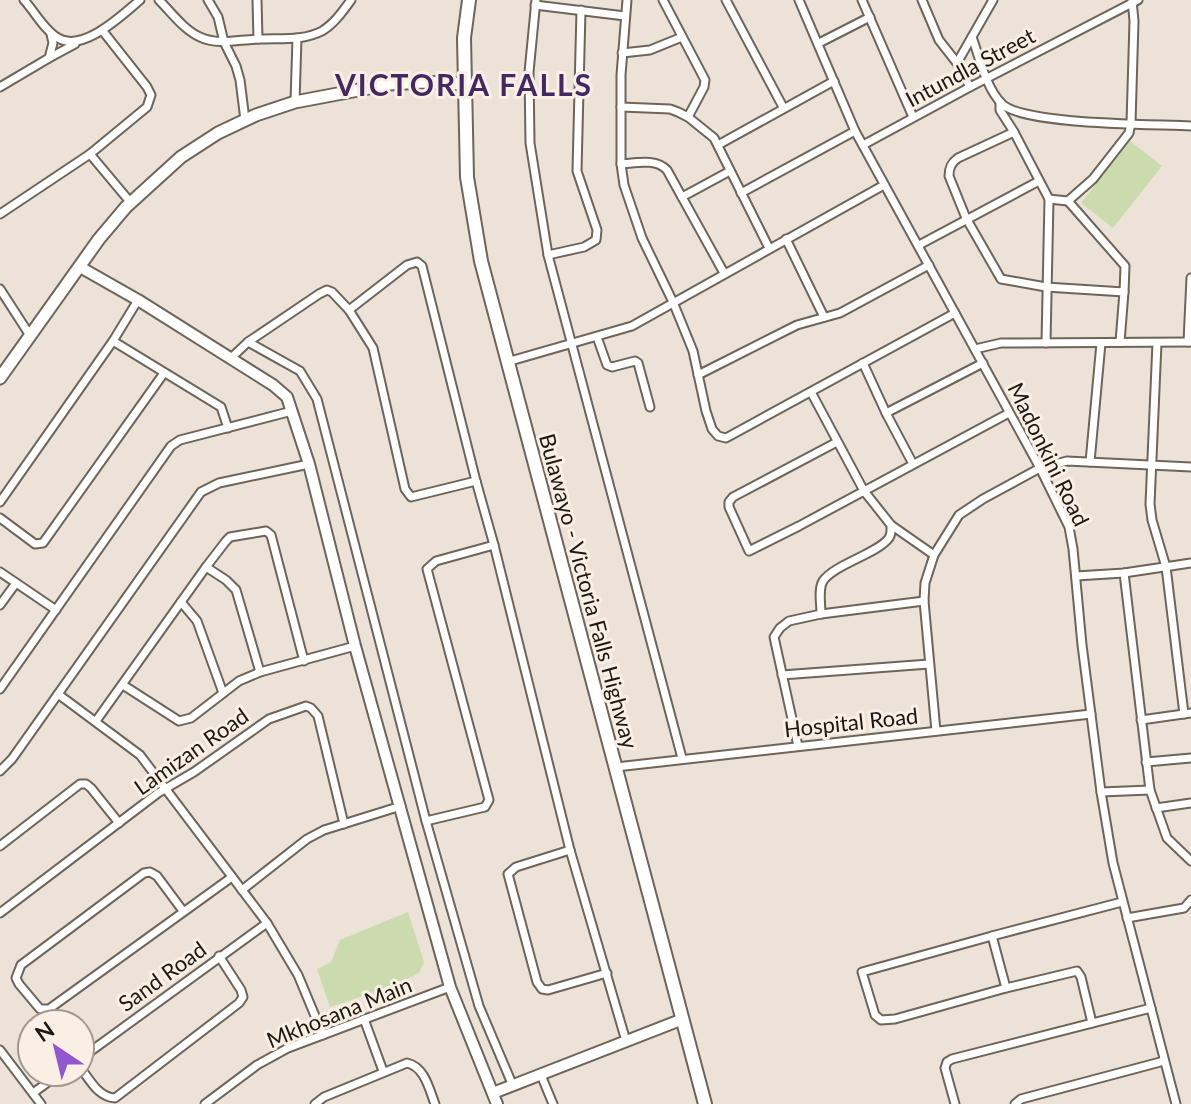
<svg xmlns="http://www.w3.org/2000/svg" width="1191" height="1104" font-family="Lato,sans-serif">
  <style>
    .green { fill: #cadcad }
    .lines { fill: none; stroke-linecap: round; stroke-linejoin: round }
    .street-casing { stroke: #6d645a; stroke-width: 11 }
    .secondary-casing { stroke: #6d645a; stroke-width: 14 }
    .primary-casing { stroke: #6d645a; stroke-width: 15 }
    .highway-casing { stroke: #6d645a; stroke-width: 16 }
    .street { stroke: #fff; stroke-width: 7 }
    .secondary { stroke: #fff; stroke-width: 10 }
    .primary { stroke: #fff; stroke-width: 11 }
    .highway { stroke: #fff; stroke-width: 12 }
    .labels { text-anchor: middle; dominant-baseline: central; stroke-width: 6; stroke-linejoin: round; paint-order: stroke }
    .street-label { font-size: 22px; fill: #1c1814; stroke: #f9efe4 }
    .district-label { font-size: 30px; font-weight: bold; letter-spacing: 2px; fill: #442861; stroke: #f9efe4 }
  </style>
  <rect width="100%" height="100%" fill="#ece2d7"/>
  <g class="green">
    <polygon points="1130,141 1162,166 1113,228 1081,203"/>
    <polygon points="408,912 424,962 419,973 390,987 330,1007 317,969 331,962 340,940"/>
  </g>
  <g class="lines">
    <g class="street-casing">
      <g id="street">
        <path d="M24 0C35 12 44 30 58 38 83 53 122 15 140 0"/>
        <path d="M159 0C171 12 184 30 200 37 219 46 240 39 261 39 281 38 303 41 322 31 334 24 343 11 351 0"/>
        <polyline points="208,0 218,17 224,42 236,66 240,80 245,120"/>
        <polyline points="257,0 258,39"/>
        <polyline points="536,0 529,72 530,143 548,255 682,758"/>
        <polyline points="627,0 621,75 621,164 624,185 642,238 673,302 693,351 706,411 712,429 718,436 726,438 955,313"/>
        <polyline points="663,0 705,80 704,87 688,117"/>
        <polyline points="726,0 783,107"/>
        <polyline points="799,0 855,131 1040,468 1069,527 1073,549 1082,645 1101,792 1113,863 1176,1104"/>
        <polyline points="862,0 913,117"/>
        <polyline points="922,0 939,40 957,63"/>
        <polyline points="535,5 625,16"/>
        <path d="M972 37C980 59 986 88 1002 104 1024 125 1155 124 1191 126"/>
        <polyline points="819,43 870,17"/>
        <polyline points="622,53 650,50 682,37"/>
        <polyline points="49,58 75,44"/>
        <polyline points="0,87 49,58 53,43 51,34"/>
        <polyline points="970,87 957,63 993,0"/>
        <polyline points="295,102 297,38"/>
        <polyline points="1000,102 1000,110 1014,132 1049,199 1046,343"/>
        <polyline points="621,107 670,109 678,112 688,117 714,138 769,248"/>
        <path d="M1014 132 958 158C951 163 949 168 949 176L966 218 1001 279 1046 287 1124 292 1125 266 1068 201"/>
        <polyline points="718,145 834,81"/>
        <polyline points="863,145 970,87 1138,0"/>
        <polyline points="90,154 131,203"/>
        <path d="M621 164C636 163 656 158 667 170L724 273"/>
        <polyline points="741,193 855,131"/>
        <polyline points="682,197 730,171"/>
        <polyline points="1049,199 1068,201 1093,179 1129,133 1131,123 1134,21 1132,0"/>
        <polyline points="0,214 90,154 147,107 151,95 147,87 102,30"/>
        <polyline points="786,239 824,317"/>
        <polyline points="919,245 1039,181"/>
        <polyline points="548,255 584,247 596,240 597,230 577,171 581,10"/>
        <polyline points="0,289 31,337"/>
        <polyline points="349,310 407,265 417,262 422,266 476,481 494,545 570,850 626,1041"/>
        <polyline points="597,337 607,365 612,367 635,361 638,363 650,407"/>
        <polyline points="113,341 221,407 228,428"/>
        <polyline points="248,342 300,371 317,399 426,821 479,1006 513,1086"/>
        <polyline points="1120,342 1124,292"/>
        <polyline points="1188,342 1191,278"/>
        <polyline points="1157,343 1150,504 1152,520 1166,567 1184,714"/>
        <polyline points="975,349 1001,343 1191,342"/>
        <polyline points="231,358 248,342 319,294 327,290 332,292 349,310 373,348 405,489 411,497 476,481"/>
        <polyline points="507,362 632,326 884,185"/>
        <polyline points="863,363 886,413 913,464"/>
        <polyline points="698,375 797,325 840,313 929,265"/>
        <polyline points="811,392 864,491 891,525 934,555"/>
        <polyline points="886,413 983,363"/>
        <polyline points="837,442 733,497 729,502 729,507 749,551 799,526 1009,413"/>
        <polyline points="1090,462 1101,343"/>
        <polyline points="0,502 113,341 138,300"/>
        <polyline points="0,518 35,544 43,543 164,373"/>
        <polyline points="206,567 226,580 236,590 260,672"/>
        <polyline points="0,572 56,610"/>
        <polyline points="1124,573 1150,790 1167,838 1191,861"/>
        <polyline points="1076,576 1124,573 1191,563"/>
        <polyline points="181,602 197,621 223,693"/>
        <polyline points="0,605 16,583"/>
        <path d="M821 614C821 604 818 589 823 581 835 564 877 554 889 538 892 533 891 531 891 525"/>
        <polyline points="782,675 929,664"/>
        <polyline points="123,685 179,721 191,718 239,681 260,672 355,646"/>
        <polyline points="0,689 171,446 180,440 292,411"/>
        <polyline points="58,694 140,755 267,923 298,975 323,1035"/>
        <polyline points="1141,720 1191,713"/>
        <polyline points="96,721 206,567 226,541 230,537 266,531 271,535 304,661"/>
        <polyline points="936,731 924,601 925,583 934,555 959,515 983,499 1040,468 1067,461 1191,467"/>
        <polyline points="798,746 774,637 780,628 789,621 821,614 924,601"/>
        <polyline points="1146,762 1191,758"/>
        <polyline points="616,767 1091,714"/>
        <polyline points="0,771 12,759 201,492 219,483 309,464"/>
        <polyline points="1101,792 1150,790"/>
        <polyline points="1156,808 1191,803"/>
        <polyline points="426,821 485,807 489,800 427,569 436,561 494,545"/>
        <polyline points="0,846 80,784 86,784 91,788 119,823"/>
        <polyline points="570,850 516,867 508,874 537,982 542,989 548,990 607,973"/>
        <polyline points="242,890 307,839 324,830 401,806"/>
        <polyline points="183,911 157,876 150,872 144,873 21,965 16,978 19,984 40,1009 49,1009 232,877"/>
        <polyline points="0,913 158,793 194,772 269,719 306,706 311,708 318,716 344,824"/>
        <polyline points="1127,918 1184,908 1191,900"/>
        <polyline points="992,936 862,972 875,1015 881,1020 895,1019 1006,988"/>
        <polyline points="364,1019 383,1071"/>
        <polyline points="1092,1023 1081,977 1077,971 1006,988 992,936 1122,902"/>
        <polyline points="0,1050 41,1104"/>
        <polyline points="80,1059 267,923"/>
        <path d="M80 1067C90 1080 98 1097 115 1098L239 1003 243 997 241 990 219 956"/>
        <polyline points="541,1075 553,1104"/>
        <polyline points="33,1093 62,1072"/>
        <polyline points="205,1104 257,1065 288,1048 450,987"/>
        <path d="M315 1104 324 1097 407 1063C425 1067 429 1089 435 1104"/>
        <polyline points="955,1104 945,1068 947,1062 952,1059 1151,1008"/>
        <polyline points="1015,1104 1021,1099 1164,1061"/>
      </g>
    </g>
    <g class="secondary-casing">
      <g id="secondary">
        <polyline points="80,267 138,300 273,385 287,397 309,464 355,646 450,987 497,1104"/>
        <polyline points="493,1093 683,1019"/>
      </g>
    </g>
    <g class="primary-casing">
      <polyline id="primary" points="0,378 99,239 126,207 181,157 218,133 256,115 295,102 390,84 422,82 464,84"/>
    </g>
    <g class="highway-casing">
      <polyline id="highway" points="469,0 464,38 467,177 481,261 705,1104"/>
    </g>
    <use href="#street" class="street"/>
    <use href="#secondary" class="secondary"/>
    <use href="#primary" class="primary"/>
    <use href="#highway" class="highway"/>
  </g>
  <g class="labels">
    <g class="street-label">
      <text transform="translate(970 67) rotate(-28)">Intundla Street</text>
      <text transform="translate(1049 454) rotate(64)">Madonkini Road</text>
      <text transform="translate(589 591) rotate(75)">Bulawayo - Victoria Falls Highway</text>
      <text transform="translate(851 722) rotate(-6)">Hospital Road</text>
      <text transform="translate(191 751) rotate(-35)">Lamizan Road</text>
      <text transform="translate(162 976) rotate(-36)">Sand Road</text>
      <text transform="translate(339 1012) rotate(-22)">Mkhosana Main</text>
    </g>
    <g class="district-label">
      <text x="464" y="84">VICTORIA FALLS</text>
    </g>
  </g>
  <g transform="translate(56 1048) rotate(325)"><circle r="38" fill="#f9efe4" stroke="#a19991" stroke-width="2"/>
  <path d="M0-6L14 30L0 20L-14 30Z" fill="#9256cd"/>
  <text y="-12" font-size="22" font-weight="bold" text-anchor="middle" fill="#1c1814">N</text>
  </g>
</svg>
